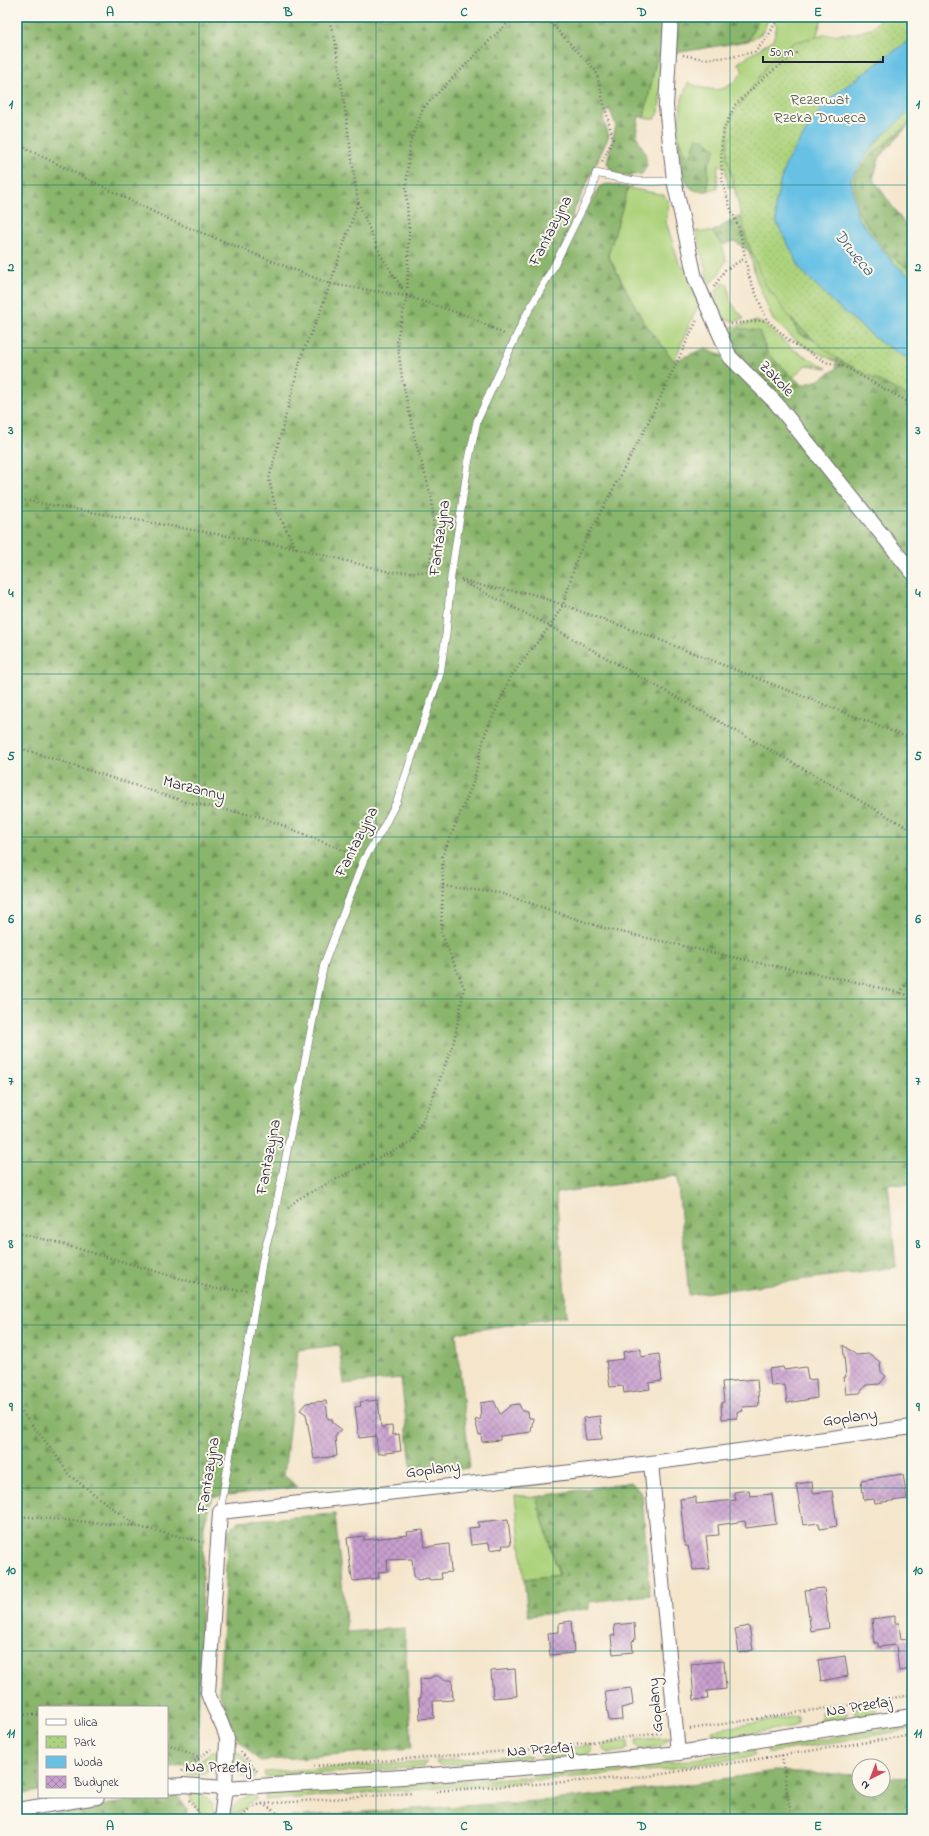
<svg xmlns="http://www.w3.org/2000/svg" width="929" height="1836" font-family="'Indie Flower',sans-serif">
  <style>
    .grass { fill: #add37d; stroke: #687a5c }
    .forest { fill: url(#forest-firs); stroke: #566c54 }
    .park { fill: url(#park-dots); stroke: #687a5c }
    .water { fill: #68c1e5; stroke: #457290 }
    .building { fill: url(#building-cross-hatch) }
    .lines { fill: none; stroke-linecap: round; stroke-linejoin: round }
    .lane-casing { stroke: #6c666d; stroke-width: 8 }
    .street-casing { stroke: #6c666d; stroke-width: 16 }
    .path { stroke: #6c666d; stroke-width: 2.5; stroke-dasharray: 1 3; stroke-linecap: butt }
    .lane { stroke: #fff; stroke-width: 7 }
    .street { stroke: #fff; stroke-width: 14 }
    .grid { fill: none; stroke: #0f766e; stroke-width: 1; stroke-opacity: 0.55 }
    .labels { text-anchor: middle; dominant-baseline: central; stroke-width: 4; stroke-linejoin: round; paint-order: stroke }
    .park-label { font-size: 16px; fill: #4c574f; stroke: #fbf7ec }
    .street-label { font-size: 16px; fill: #22223b; stroke: #fbf7ec }
    .water-label { font-size: 17px; font-style: italic; fill: #3a5a76; stroke: #fbf7ec }
    .neatline { fill: none; stroke: #0f766e; stroke-width: 1.5 }
    .grid-label { font-size: 13px; text-anchor: middle; font-weight: bold; fill: #0f766e }
  </style>
  <defs>
    <pattern id="forest-firs" width="22" height="20" patternUnits="userSpaceOnUse"><rect width="22" height="20" fill="#8ab56c"/><path d="M5 1l3.5 6h-7zM16 11l3.5 6h-7z" fill="#70935a"/></pattern>
    <pattern id="park-dots" width="8" height="8" patternUnits="userSpaceOnUse"><rect width="8" height="8" fill="#add37d"/><path d="M2 2h.1M6 6h.1" fill="none" stroke="#95b56d" stroke-width="1.8" stroke-linecap="round"/></pattern>
    <pattern id="building-cross-hatch" width="8" height="8" patternUnits="userSpaceOnUse"><rect width="8" height="8" fill="#c89fce"/><path d="M0 0l8 8M0 8l8-8" fill="none" stroke="#a281a8"/></pattern>
  </defs>
  <rect width="100%" height="100%" fill="#fbf7ec"/>
  <filter id="ink" filterUnits="userSpaceOnUse"><feTurbulence type="fractalNoise" baseFrequency=".025" numOctaves="2"/><feDisplacementMap in="SourceGraphic" scale="8" xChannelSelector="R" yChannelSelector="G"/><feConvolveMatrix kernelMatrix="1 2 1 2 8 2 1 2 1" color-interpolation-filters="sRGB"/></filter>
  <filter id="wash" filterUnits="userSpaceOnUse"><feTurbulence type="fractalNoise" baseFrequency=".012" numOctaves="4" result="noise"/><feDisplacementMap in="SourceGraphic" scale="16" xChannelSelector="R" yChannelSelector="G"/><feGaussianBlur stdDeviation="0.9" result="paint"/><feColorMatrix in="noise" values="0 0 0 0 0 0 0 0 0 0 0 0 0 0 0 0 0 1.4 0 .05"/><feComposite in="paint" operator="in"/></filter>
  <g filter="url(#wash)">
    <rect width="100%" height="100%" fill="#f4e5cb"/>
    <g class="grass">
      <path d="M759 17 822 18 812 50 745 189 728 187 725 166 718 165 717 188 708 191V166L692 155 685 154 680 139 677 135 682 99 688 83C712 92 727 95 743 71L738 63 773 40 777 26 772 18 768 20 762 33 748 41Z"/>
      <polygon points="664,54 659,112 655,119 644,118 657,55"/>
      <polygon points="628,188 664,195 669,204 666,222 679,263 687,271 698,305 674,361 643,321 608,255"/>
      <polygon points="696,231 712,232 722,245 726,261 718,275 709,285"/>
      <polygon points="749,251 838,350 837,362 800,344 773,320 756,278"/>
      <polygon points="723,283 728,285 730,301 744,319 733,321 721,318 716,304 716,291"/>
      <polygon points="757,321 769,328 794,350 827,368 806,365 787,383 775,373 759,331 730,335 728,328"/>
      <polygon points="515,1495 536,1497 559,1575 524,1579"/>
      <polygon points="877,1704 877,1709 875,1713 859,1716 855,1713 853,1707"/>
      <polygon points="846,1709 847,1714 845,1718 825,1722 822,1720 821,1713"/>
      <polygon points="798,1716 798,1723 795,1726 717,1739 713,1737 712,1730"/>
      <polygon points="909,1725 912,1725 912,1729 768,1753 767,1748"/>
      <polygon points="669,1737 661,1746 642,1749 636,1746 636,1740"/>
      <polygon points="628,1741 628,1748 625,1751 608,1753 604,1749 604,1744"/>
      <polygon points="592,1745 591,1752 587,1755 544,1759 540,1755 540,1751"/>
      <polygon points="753,1750 754,1756 659,1770 527,1781 526,1777 660,1764"/>
      <path d="M212 1751 218 1752C214 1771 206 1775 187 1775L186 1771Z"/>
      <path d="M234 1753H240L255 1773V1779C240 1780 230 1768 234 1753Z"/>
      <polygon points="531,1755 528,1760 441,1766 437,1764 436,1761"/>
      <polygon points="427,1762 423,1767 265,1777 264,1772"/>
      <polygon points="524,1777 524,1782 265,1800 266,1794"/>
      <path d="M189 1792C204 1792 211 1799 215 1814L206 1813 204 1815 191 1800Z"/>
      <path d="M255 1794 256 1800H253L238 1814H231C235 1801 243 1797 255 1794Z"/>
    </g>
    <g class="forest">
      <path d="M17 17H759L748 41 657 56 644 118 639 116 636 135 645 153 647 166 642 174 624 176 611 171 607 162 616 125 609 108 603 119 609 136 572 215 579 224 599 187C608 181 618 186 628 188L608 256 643 321 674 361 706 348 730 359 738 348 730 335 739 328 759 331 767 353 802 385 819 380 836 369 838 350 799 334 763 268 749 251 734 241 722 245 712 232 738 217 777 223 912 361V1185L888 1184 896 1267 689 1295 677 1176 556 1193 567 1316 456 1333 470 1468 412 1474 401 1378 344 1384 339 1345 298 1350 284 1475 297 1487 212 1497 204 1525 197 1762 167 1768V1707H39V1791L17 1795Z"/>
      <polygon points="912,109 912,123 905,129 880,156 873,179 912,234 912,279 889,258 857,216 851,178 877,141"/>
      <path d="M677 135 680 139 685 154 692 155 696 138 704 139 716 149 708 166V191C702 192 695 192 690 187 681 177 678 148 677 135Z"/>
      <polygon points="631,1482 642,1494 650,1595 589,1602 589,1609 528,1616 524,1579 559,1575 536,1497"/>
      <polygon points="335,1514 347,1632 404,1628 412,1748 259,1761 237,1738 219,1692 228,1531 238,1521"/>
      <polygon points="774,1771 859,1775 859,1790 883,1790 883,1777 912,1778 912,1819 273,1819 275,1818 553,1800 671,1787"/>
      <polygon points="176,1794 187,1809 186,1819 17,1819 154,1797 167,1797 167,1795"/>
    </g>
    <polygon class="park" points="883,17 912,17 912,121 871,155 854,177 858,212 886,252 912,272 912,398 834,357 792,320 764,283 747,240 727,157 729,122 770,61 795,42 824,35 857,33 872,28"/>
    <polygon class="water" points="912,38 912,109 877,141 851,178 857,216 889,258 912,279 912,361 880,342 835,304 801,270 777,223 775,207 780,182 787,161 826,101"/>
    <g id="blocks">
      <g class="building">
        <polygon points="843,1345 855,1355 870,1354 880,1362 881,1372 886,1376 880,1384 866,1385 860,1393 846,1394 844,1377 846,1377"/>
        <polygon points="641,1349 641,1357 659,1354 662,1381 649,1383 650,1389 624,1393 623,1386 610,1387 606,1361 624,1359 623,1352"/>
        <polygon points="783,1367 784,1370 806,1367 808,1380 816,1379 817,1398 787,1403 785,1385 771,1386 769,1369"/>
        <polygon points="757,1379 759,1406 742,1407 743,1411 737,1412 737,1418 722,1419 721,1403 724,1402 722,1382"/>
        <polygon points="378,1400 381,1427 392,1426 393,1435 399,1434 401,1451 378,1454 376,1436 359,1438 355,1407 361,1406 360,1402"/>
        <polygon points="326,1401 328,1419 332,1419 333,1423 341,1429 335,1437 337,1456 314,1459 306,1414 300,1410 306,1403"/>
        <polygon points="494,1401 500,1414 511,1405 519,1404 522,1411 528,1412 529,1418 533,1418 531,1432 500,1436 500,1440 482,1442 481,1434 479,1435 475,1420 481,1419 480,1403"/>
        <polygon points="600,1416 602,1439 586,1440 583,1418"/>
        <polygon points="903,1474 907,1499 875,1503 874,1499 864,1500 861,1480"/>
        <polygon points="812,1482 813,1493 832,1491 837,1526 820,1529 819,1523 803,1525 796,1484"/>
        <polygon points="749,1490 750,1496 772,1494 776,1524 746,1528 745,1521 718,1525 719,1535 706,1536 710,1569 693,1570 688,1546 685,1546 680,1499 696,1497 696,1504 736,1500 734,1492"/>
        <polygon points="508,1519 511,1545 502,1545 503,1548 490,1550 489,1543 471,1545 469,1528 479,1527 478,1522"/>
        <polygon points="423,1530 425,1547 449,1544 451,1572 441,1573 442,1579 429,1580 429,1578 418,1580 414,1576 412,1559 387,1560 388,1571 378,1572 379,1578 354,1581 352,1579 347,1538 364,1536 364,1540 408,1535 407,1532"/>
        <polygon points="824,1588 829,1628 811,1631 805,1590"/>
        <polygon points="895,1616 895,1623 899,1623 901,1640 912,1638 912,1669 899,1671 896,1645 878,1647 878,1643 875,1643 872,1619"/>
        <polygon points="571,1621 574,1653 550,1655 548,1633 559,1632 559,1623"/>
        <polygon points="634,1623 635,1640 632,1641 633,1652 613,1654 611,1636 615,1635 614,1625"/>
        <polygon points="749,1626 753,1650 739,1653 735,1629"/>
        <polygon points="845,1656 848,1676 821,1681 818,1660"/>
        <polygon points="724,1661 726,1689 707,1691 708,1699 694,1700 691,1664"/>
        <polygon points="515,1669 517,1696 493,1698 491,1671"/>
        <polygon points="433,1676 438,1676 443,1680 452,1680 453,1700 433,1701 434,1718 420,1719 419,1698 421,1698 420,1679 431,1678"/>
        <polygon points="631,1688 633,1705 621,1708 622,1720 609,1721 605,1691"/>
      </g>
    </g>
  </g>
  <g filter="url(#ink)">
    <use href="#blocks" fill-opacity="0" stroke="#6c666d" stroke-width="1"/>
    <g class="lines">
      <g class="lane-casing">
        <path id="lane" d="M220 1512 264 1252 273 1222 324 964 364 859 382 830 397 801 440 674 446 634 451 576 468 464 477 421 525 317 554 266 593 187 596 173C626 180 644 184 674 180"/>
      </g>
      <g class="street-casing">
        <g id="street">
          <polyline points="671,17 666,106 674,180 695,278 705,301 730,357 776,403 912,572"/>
          <polyline points="651,1463 678,1753"/>
          <polyline points="167,1786 183,1785 225,1788 419,1776 585,1763 678,1753 912,1716"/>
          <polyline points="17,1810 97,1797"/>
          <path d="M221 1819 225 1788 227 1739C224 1724 213 1710 208 1693L220 1512 651 1463 912 1427"/>
        </g>
      </g>
      <g class="path">
        <polyline points="328,17 335,39 358,202 380,254 407,296 397,339 402,378 415,439 432,499 434,536 428,572"/>
        <polyline points="545,17 596,71 613,139 601,164"/>
        <polyline points="797,53 766,76 735,105 724,129 721,149 722,180 730,207 740,231 749,277 767,320 791,342 826,362 843,366 912,404"/>
        <polyline points="683,55 704,59 731,57 755,52 768,37 778,17"/>
        <polyline points="17,144 172,221 330,284 407,296 468,316 506,335"/>
        <polyline points="714,287 725,270 745,258"/>
        <polyline points="407,296 409,233 406,189 410,143 423,108 495,35 514,17"/>
        <polyline points="731,324 767,320"/>
        <polyline points="17,499 296,548 390,572 428,572 441,574"/>
        <polyline points="296,548 276,510 269,479 302,354 320,313 358,203"/>
        <polyline points="461,579 486,587 529,593 647,635 912,739"/>
        <polyline points="462,581 550,626 912,830"/>
        <polyline points="17,747 186,802 262,817 355,855"/>
        <polyline points="443,885 449,887 500,893 603,928 754,962 848,980 912,996"/>
        <polyline points="900,993 912,974"/>
        <polyline points="288,1208 298,1199 377,1158 411,1143 430,1105 454,1041 464,988 441,932 443,885 442,857 473,783 485,734 511,676 550,626 563,605 578,555 646,427 697,320"/>
        <polyline points="17,1233 52,1241 216,1289 247,1290"/>
        <polyline points="17,1406 53,1451 69,1475 135,1525"/>
        <polyline points="17,1516 135,1526 203,1542"/>
        <polyline points="17,1714 39,1714"/>
        <polyline points="690,1729 912,1695"/>
        <polyline points="167,1744 199,1757"/>
        <polyline points="241,1752 257,1771"/>
        <polyline points="782,1755 787,1793 792,1819"/>
        <polyline points="314,1766 534,1749 661,1733"/>
        <polyline points="182,1771 211,1749"/>
        <polyline points="436,1791 649,1776 912,1735"/>
        <polyline points="189,1800 200,1815 199,1817"/>
        <polyline points="262,1804 288,1819"/>
        <polyline points="239,1819 254,1806 262,1804 413,1793"/>
      </g>
      <use href="#lane" class="lane"/>
      <use href="#street" class="street"/>
    </g>
  </g>
  <path class="grid" d="M199 17V1819M376 17V1819M553 17V1819M730 17V1819M17 185H912M17 348H912M17 511H912M17 674H912M17 837H912M17 999H912M17 1162H912M17 1325H912M17 1488H912M17 1651H912"/>
  <g class="labels">
    <g class="park-label">
      <text x="820" y="100">Rezerwat<tspan x="820" dy="18">Rzeka Drwęca</tspan></text>
    </g>
    <g class="street-label">
      <text transform="translate(551 231) rotate(-63)">Fantazyjna</text>
      <text transform="translate(776 379) rotate(46)">Zakole</text>
      <text transform="translate(440 538) rotate(-82)">Fantazyjna</text>
      <text transform="translate(194 789) rotate(14)">Marzanny</text>
      <text transform="translate(357 842) rotate(-63)">Fantazyjna</text>
      <text transform="translate(269 1157) rotate(-79)">Fantazyjna</text>
      <text transform="translate(850 1418) rotate(-8)">Goplany</text>
      <text transform="translate(433 1470) rotate(-7)">Goplany</text>
      <text transform="translate(209 1475) rotate(-81)">Fantazyjna</text>
      <text transform="translate(656 1705) rotate(-95)">Goplany</text>
      <text transform="translate(859 1707) rotate(-9)">Na Przełaj</text>
      <text transform="translate(540 1750) rotate(-4)">Na Przełaj</text>
      <text transform="translate(218 1768) rotate(1)">Na Przełaj</text>
    </g>
    <g class="water-label">
      <text transform="translate(854 253) rotate(51)">Drwęca</text>
    </g>
  </g>
  <rect width="929" height="1836" fill="none" stroke="#fbf7ec" stroke-width="44"/>
  <rect x="38" y="1706" width="130" height="92" fill="#fbf7ec" stroke="#a4a2a5"/>
  <rect x="46" y="1719" width="20" height="6" fill="#ffffff" stroke="#a4a2a5"/>
  <text x="74" y="1726" font-size="12" fill="#22223b">Ulica</text>
  <rect x="46" y="1736" width="20" height="12" fill="url(#park-dots)" stroke="#a4a2a5"/>
  <text x="74" y="1746" font-size="12" fill="#22223b">Park</text>
  <rect x="46" y="1756" width="20" height="12" fill="#68c1e5" stroke="#a4a2a5"/>
  <text x="74" y="1766" font-size="12" fill="#22223b">Woda</text>
  <rect x="46" y="1776" width="20" height="12" fill="url(#building-cross-hatch)" stroke="#a4a2a5"/>
  <text x="74" y="1786" font-size="12" fill="#22223b">Budynek</text>
  <g transform="translate(871 1778) rotate(222)"><circle r="19" fill="#fbf7ec" stroke="#a4a2a5"/>
  <path d="M0-3L7 15L0 10L-7 15Z" fill="#d1495b"/>
  <text y="-6" font-size="11" font-weight="bold" text-anchor="middle" fill="#22223b">N</text>
  </g>
  <path d="M763 56v6h120v-6" fill="none" stroke="#22223b" stroke-width="2"/>
  <text x="769" y="56" font-size="12" fill="#22223b" stroke="#fbf7ec" stroke-width="3" paint-order="stroke">50 m</text>
  <rect x="22" y="22" width="885" height="1792" class="neatline"/>
  <g class="grid-label">
    <text x="110" y="16">A</text>
    <text x="288" y="16">B</text>
    <text x="464" y="16">C</text>
    <text x="642" y="16">D</text>
    <text x="818" y="16">E</text>
    <text x="11" y="108">1</text>
    <text x="918" y="108">1</text>
    <text x="11" y="271">2</text>
    <text x="918" y="271">2</text>
    <text x="11" y="434">3</text>
    <text x="918" y="434">3</text>
    <text x="11" y="597">4</text>
    <text x="918" y="597">4</text>
    <text x="11" y="760">5</text>
    <text x="918" y="760">5</text>
    <text x="11" y="923">6</text>
    <text x="918" y="923">6</text>
    <text x="11" y="1085">7</text>
    <text x="918" y="1085">7</text>
    <text x="11" y="1248">8</text>
    <text x="918" y="1248">8</text>
    <text x="11" y="1411">9</text>
    <text x="918" y="1411">9</text>
    <text x="11" y="1574">10</text>
    <text x="918" y="1574">10</text>
    <text x="11" y="1737">11</text>
    <text x="918" y="1737">11</text>
    <text x="110" y="1830">A</text>
    <text x="288" y="1830">B</text>
    <text x="464" y="1830">C</text>
    <text x="642" y="1830">D</text>
    <text x="818" y="1830">E</text>
  </g>
</svg>
